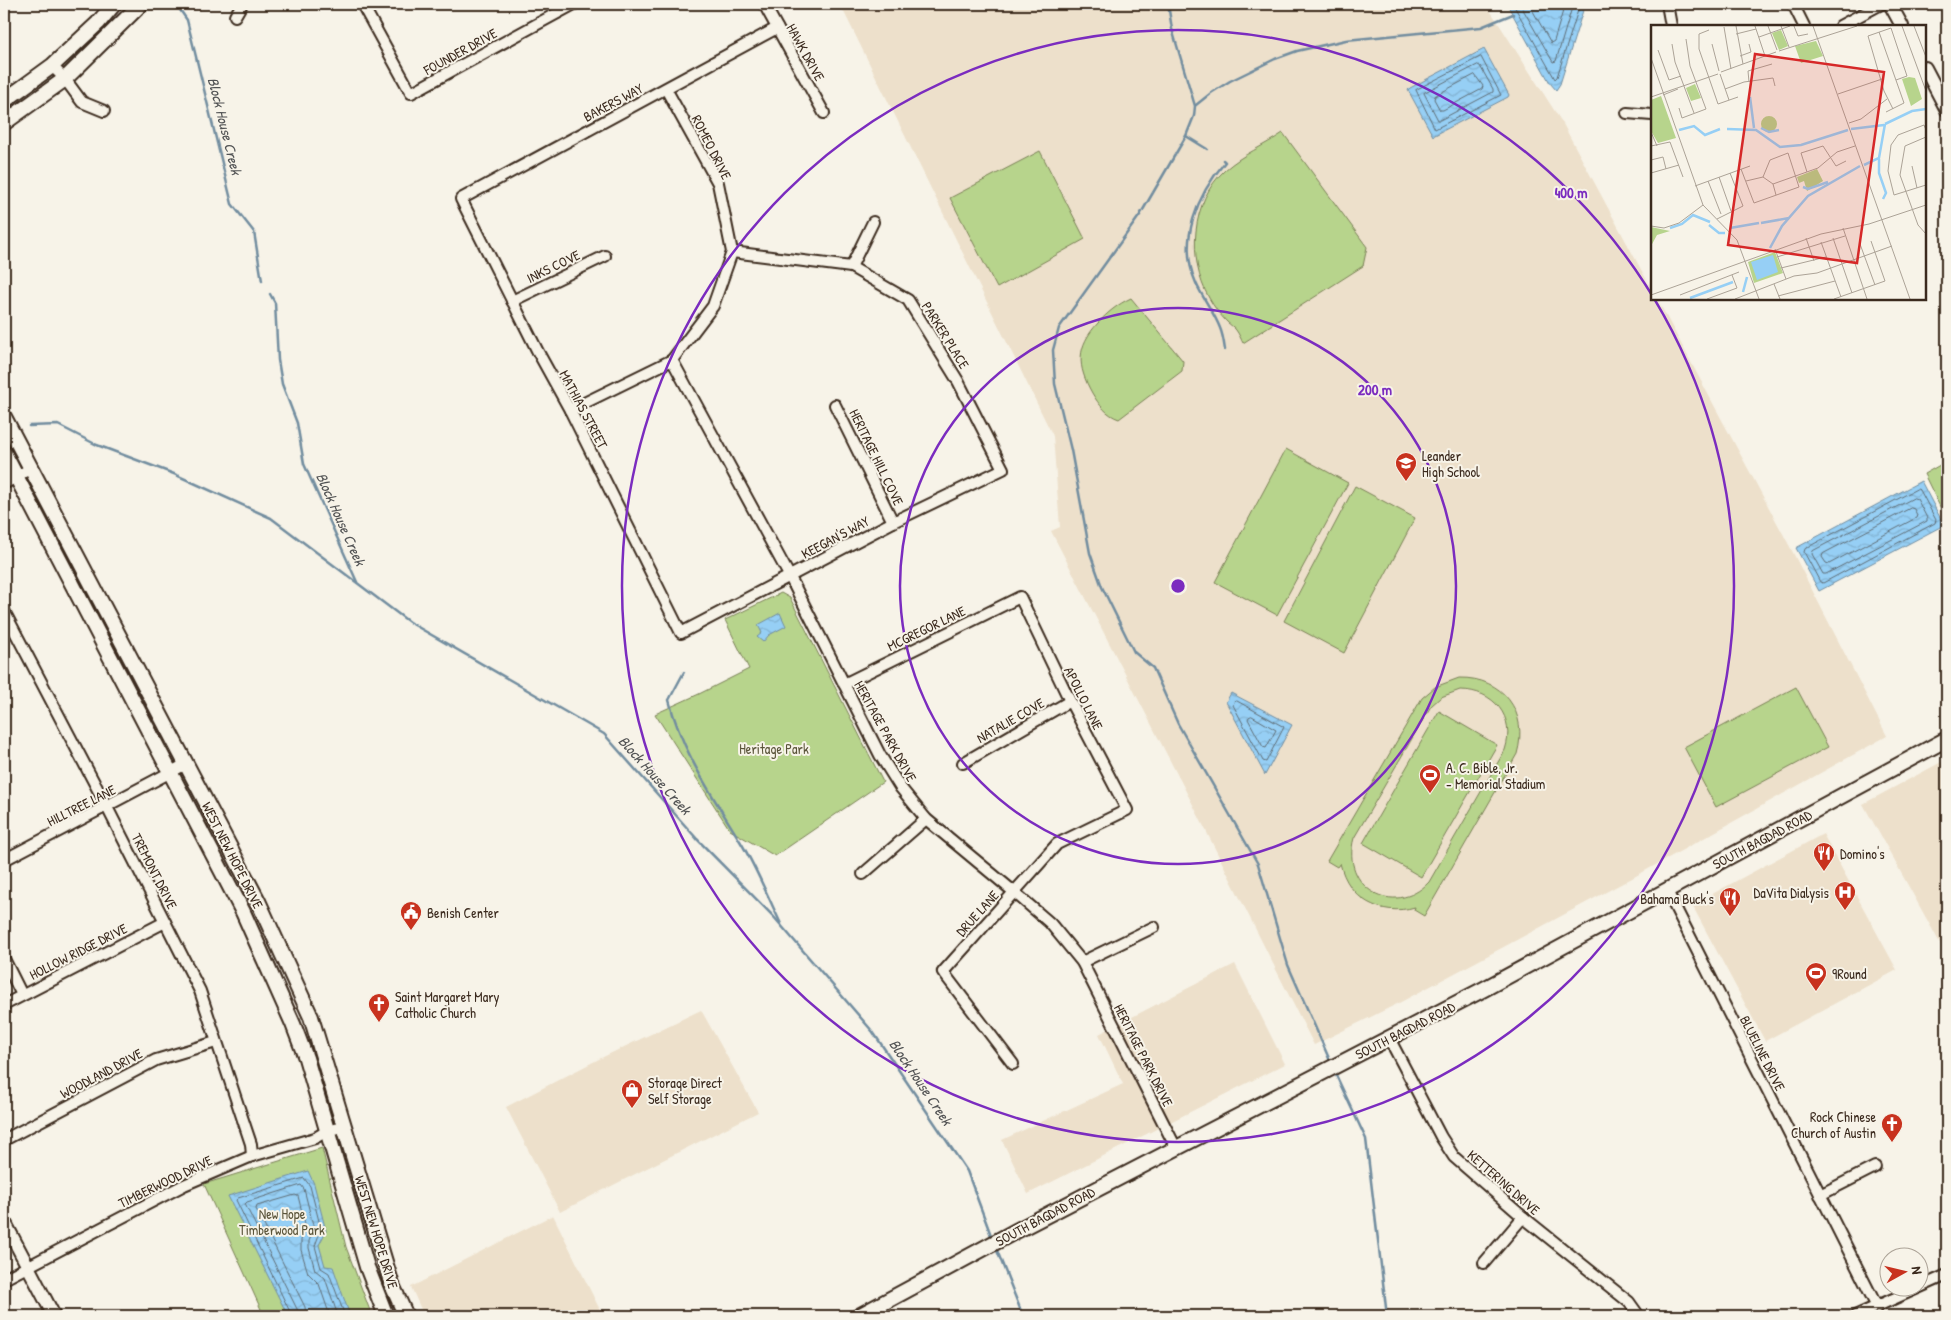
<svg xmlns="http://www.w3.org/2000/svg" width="1951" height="1320" font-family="'Patrick Hand',sans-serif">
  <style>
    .built { fill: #ede0cb }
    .park { fill: #b7d48c; stroke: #797f55; fill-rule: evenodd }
    .water { fill: url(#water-waves); stroke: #728d9f }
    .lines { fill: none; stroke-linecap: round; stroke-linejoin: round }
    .shore { stroke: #5f6c74; stroke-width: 1 }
    .stream { stroke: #728d9f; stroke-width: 2.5 }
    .minor-casing { stroke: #3b2a1e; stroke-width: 14 }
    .tertiary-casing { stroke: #3b2a1e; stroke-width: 16 }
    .secondary-casing { stroke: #3b2a1e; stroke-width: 18 }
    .minor { stroke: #f7f3e8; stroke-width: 10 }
    .tertiary { stroke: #f7f3e8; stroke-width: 12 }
    .secondary { stroke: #f7f3e8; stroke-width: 14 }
    .ring { fill: none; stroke: #7b2cbf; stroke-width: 2.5 }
    .labels { text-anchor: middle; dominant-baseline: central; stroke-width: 4; stroke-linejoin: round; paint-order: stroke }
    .street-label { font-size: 14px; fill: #3b2a1e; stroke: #f7f3e8 }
    .poi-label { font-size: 14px; fill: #3b2a1e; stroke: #f7f3e8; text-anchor: start }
    .park-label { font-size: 14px; fill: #5a543a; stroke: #f7f3e8 }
    .water-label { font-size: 15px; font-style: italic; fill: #525354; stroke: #f7f3e8 }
    .inset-river { fill: none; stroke: #96cff5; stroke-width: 2.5 }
    .inset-road { fill: none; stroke: #aca397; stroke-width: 1 }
    .view { fill: #d62828; fill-opacity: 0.15; stroke: #d62828; stroke-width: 2.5 }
    .inset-edge { fill: none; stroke: #3b2a1e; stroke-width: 2.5 }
    .centre { fill: #7b2cbf; stroke: #f7f3e8; stroke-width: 2.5 }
    .ring-label { font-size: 15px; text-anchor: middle; font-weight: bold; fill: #7b2cbf; stroke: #f7f3e8; stroke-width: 4; stroke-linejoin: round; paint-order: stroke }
  </style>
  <defs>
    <pattern id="water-waves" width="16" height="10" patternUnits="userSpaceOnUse" patternTransform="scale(1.25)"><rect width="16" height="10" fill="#96cff5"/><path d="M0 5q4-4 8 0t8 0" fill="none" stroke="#82b2d2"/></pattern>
  </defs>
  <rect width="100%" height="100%" fill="#f7f3e8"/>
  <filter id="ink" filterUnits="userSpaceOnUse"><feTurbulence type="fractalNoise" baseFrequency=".02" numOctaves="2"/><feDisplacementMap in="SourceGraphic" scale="10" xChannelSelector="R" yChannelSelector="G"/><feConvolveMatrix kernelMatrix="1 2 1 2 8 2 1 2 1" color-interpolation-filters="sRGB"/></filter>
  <g filter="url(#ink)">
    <g class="built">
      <polygon points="840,4 1486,4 1563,124 1652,290 1652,299 1657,299 1789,545 1887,736 1634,877 1399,1003 1314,1045 1190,799 1051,531 1060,527 1053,436"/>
      <polygon points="1947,759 1947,954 1946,954 1863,804"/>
      <polygon points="1823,834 1897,970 1765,1041 1692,905"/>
      <polygon points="1235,964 1285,1064 1028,1194 1002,1140 1123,1084 1099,1034"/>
      <polygon points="701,1010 758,1112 560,1212 506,1107 599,1059"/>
      <polygon points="553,1215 603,1316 424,1316 411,1287"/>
    </g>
    <g class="park">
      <path d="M1283 133 1367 247 1363 266 1243 343C1241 339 1239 334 1236 330 1234 327 1230 325 1227 322 1220 315 1214 307 1209 298 1187 259 1191 201 1225 170 1243 154 1264 146 1283 133Z"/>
      <polygon points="1040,151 1085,239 997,288 950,198"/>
      <path d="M1131 298 1183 361 1182 371 1119 419C1107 415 1099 405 1092 393 1077 366 1076 347 1098 323 1107 313 1118 304 1131 298Z"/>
      <polygon points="1286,449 1348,483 1277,615 1215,582"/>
      <polygon points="1947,461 1947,521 1924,474"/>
      <polygon points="1355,486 1415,518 1344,653 1284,621"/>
      <polygon points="781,593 790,598 883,782 775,856 730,830 655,714 699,694 749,669 725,620"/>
      <path d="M1459 678C1503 677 1529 712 1517 754L1424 916 1414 910 1415 907C1381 917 1348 899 1340 863L1337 867 1327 861 1422 698 1435 687ZM1460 690C1494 690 1516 717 1505 750L1429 882C1394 919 1340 887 1354 838L1431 706 1441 697Z"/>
      <polygon points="1796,687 1828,747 1716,807 1684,747"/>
      <polygon points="1439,711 1497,745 1421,877 1363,843"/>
      <polygon points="322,1148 346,1247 372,1316 264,1316 204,1184"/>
    </g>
    <g class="water">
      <polygon points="1507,4 1585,4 1560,84 1556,90 1550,83"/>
      <polygon points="1484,49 1509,95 1508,97 1433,136 1408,90 1410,88"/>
      <polygon points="1921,481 1944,525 1819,591 1796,548"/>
      <polygon points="780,613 786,626 769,635 763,642 757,637 762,633 758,625"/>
      <polygon points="1231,693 1292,725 1265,775 1226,702"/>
      <polygon points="308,1171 314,1184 326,1231 319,1245 325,1266 333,1267 350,1316 288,1316 228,1196"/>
    </g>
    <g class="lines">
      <g class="shore">
        <polyline points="1513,4 1555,79 1557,77 1580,4"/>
        <polyline points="1520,4 1553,62 1556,61 1573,4"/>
        <polyline points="1529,4 1551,43 1554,41 1565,4"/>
        <polygon points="1481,57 1501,95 1435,129 1416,90"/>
        <polygon points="1478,65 1480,66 1493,89 1493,92 1440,120 1438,120 1424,93"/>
        <polygon points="1475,75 1483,86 1482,89 1443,110 1440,110 1434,99 1435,96"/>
        <polygon points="1917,489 1920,490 1936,520 1935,523 1823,583 1820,582 1804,552 1805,549"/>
        <polygon points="1914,498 1917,499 1927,518 1927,521 1826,574 1823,574 1812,554 1813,551"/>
        <polygon points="1911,508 1914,509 1917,515 1916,518 1829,564 1826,563 1822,557 1823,554"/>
        <polygon points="1237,701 1284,727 1266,762 1263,761 1233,705 1234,702"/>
        <polygon points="1252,716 1276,730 1266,748 1263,747 1248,719 1249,717"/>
        <polyline points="292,1316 236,1200 238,1198 304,1178 310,1186 321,1229 315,1246 321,1268 329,1273 345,1316"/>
        <polyline points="299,1316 297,1309 245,1204 247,1202 301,1185 304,1189 314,1229 309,1241 309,1248 315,1270 325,1278 338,1316"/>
        <polyline points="306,1316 305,1307 256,1209 257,1206 295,1195 298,1196 306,1228 301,1240 301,1250 308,1273 319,1284 330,1316"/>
      </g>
      <g class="stream">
        <polyline points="176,4 187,20 232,204 254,232 262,281"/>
        <polyline points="1168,4 1172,29 1195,106 1194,116 1186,136 1140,215 1059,328 1053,350 1055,384 1071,450 1090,553 1102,587 1134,652 1153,668 1178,724 1258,864 1288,965 1331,1063"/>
        <polyline points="1196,105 1211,93 1230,81 1275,59 1297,51 1346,40 1481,27 1513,14"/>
        <polyline points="1186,136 1207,149"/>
        <path d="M1223 160 1225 162C1198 194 1177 241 1196 283 1203 299 1214 312 1220 328 1223 335 1224 343 1225 350"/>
        <polyline points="270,294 275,303 278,360 282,384 297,423 304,464 357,582"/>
        <polyline points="29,426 58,425 97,445 174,474 271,518 409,622 604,734 697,839 773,916 873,1032 967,1171 992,1238"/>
        <path d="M684 672 669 700C682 753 713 796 740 841 756 867 768 897 781 924"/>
        <polyline points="1335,1073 1366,1139 1387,1316"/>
        <polyline points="996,1248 1023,1316"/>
      </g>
      <g class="minor-casing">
        <g id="minor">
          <polyline points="362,4 411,93 574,4"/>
          <polyline points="764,4 824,113"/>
          <polyline points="1667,4 1671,26"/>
          <polyline points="1793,4 1804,26"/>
          <polyline points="235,16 242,4"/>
          <polyline points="1840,26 1881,4"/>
          <polyline points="52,66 65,79 82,102 104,111"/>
          <polyline points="1627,113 1652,115"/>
          <polyline points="732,252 851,267 908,300 958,381 1003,469 893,522 681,633 570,410 538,352 461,199 777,28"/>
          <polyline points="851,267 873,222"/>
          <polyline points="512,301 605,256"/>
          <polyline points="672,360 790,577 880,755 900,787 926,819 1014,892 1050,923 1082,962 1176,1148"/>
          <polyline points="835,405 893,522"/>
          <polyline points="570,410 672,360 713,306 732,252 718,183 666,89"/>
          <polyline points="4,484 31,468"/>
          <polyline points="4,611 107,807 200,991 251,1144 252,1156"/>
          <polyline points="844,684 1020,597 1070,701 1127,810 1057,844 943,972 1013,1064"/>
          <polyline points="963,763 1070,701"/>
          <polyline points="4,860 186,764"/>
          <polyline points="863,874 926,819"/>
          <polyline points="1667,891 1877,1307"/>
          <polyline points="4,959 22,995"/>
          <polyline points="1082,962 1154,927"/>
          <polyline points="4,1005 165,922"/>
          <polyline points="1389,1038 1441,1137 1454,1157 1523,1217 1629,1302 1639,1316"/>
          <polyline points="4,1140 156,1060 216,1042"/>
          <polyline points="1820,1195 1875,1167"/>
          <polyline points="1484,1263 1523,1217"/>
          <polyline points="4,1279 184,1185 252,1156 315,1138 327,1131 345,1126"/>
          <polyline points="1855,1316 1947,1275"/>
        </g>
      </g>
      <g class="tertiary-casing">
        <g id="tertiary">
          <polyline points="1890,4 1902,26"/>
          <polyline points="1925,68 1947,110"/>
          <polyline points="4,1221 54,1316"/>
        </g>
      </g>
      <g class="secondary-casing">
        <g id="secondary">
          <polyline points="4,101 52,66 98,23 114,4"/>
          <polyline points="4,123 65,79 141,4"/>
          <polyline points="4,417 258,901 311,1017 392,1285 406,1316"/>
          <polyline points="4,453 243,912 293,1024 306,1058 367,1267 386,1316"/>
          <polyline points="859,1316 1016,1231 1484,989 1947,739"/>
        </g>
      </g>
      <use href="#minor" class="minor"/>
      <use href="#tertiary" class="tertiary"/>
      <use href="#secondary" class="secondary"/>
    </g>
  </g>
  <g class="ring">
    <circle cx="1178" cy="586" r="278"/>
    <circle cx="1178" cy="586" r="556"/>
  </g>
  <defs>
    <g id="school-pin" transform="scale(1.125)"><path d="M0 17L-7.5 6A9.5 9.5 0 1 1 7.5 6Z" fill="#c8321e" stroke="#f7f3e8"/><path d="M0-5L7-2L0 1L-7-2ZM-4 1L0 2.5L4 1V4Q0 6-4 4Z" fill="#fff"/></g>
    <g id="stadium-pin" transform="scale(1.125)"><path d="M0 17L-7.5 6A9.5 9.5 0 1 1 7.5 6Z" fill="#c8321e" stroke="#f7f3e8"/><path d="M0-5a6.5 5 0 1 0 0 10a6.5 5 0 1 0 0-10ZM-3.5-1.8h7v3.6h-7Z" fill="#fff"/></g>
    <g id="restaurant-pin" transform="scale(1.125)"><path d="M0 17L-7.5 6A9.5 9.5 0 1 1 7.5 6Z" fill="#c8321e" stroke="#f7f3e8"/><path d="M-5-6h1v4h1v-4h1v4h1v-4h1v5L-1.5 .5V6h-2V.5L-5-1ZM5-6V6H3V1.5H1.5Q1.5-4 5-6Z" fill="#fff"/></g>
    <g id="hospital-pin" transform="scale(1.125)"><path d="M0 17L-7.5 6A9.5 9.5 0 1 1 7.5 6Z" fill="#c8321e" stroke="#f7f3e8"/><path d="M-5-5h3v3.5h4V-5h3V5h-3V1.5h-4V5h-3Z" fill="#fff"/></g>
    <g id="civic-pin" transform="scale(1.125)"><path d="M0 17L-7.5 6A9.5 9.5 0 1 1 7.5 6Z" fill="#c8321e" stroke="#f7f3e8"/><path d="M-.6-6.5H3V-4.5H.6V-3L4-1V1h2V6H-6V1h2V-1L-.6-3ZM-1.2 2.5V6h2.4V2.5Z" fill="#fff"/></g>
    <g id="church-pin" transform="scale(1.125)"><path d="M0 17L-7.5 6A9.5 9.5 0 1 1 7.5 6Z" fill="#c8321e" stroke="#f7f3e8"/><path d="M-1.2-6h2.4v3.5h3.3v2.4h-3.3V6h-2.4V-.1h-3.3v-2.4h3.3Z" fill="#fff"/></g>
    <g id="shop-pin" transform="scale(1.125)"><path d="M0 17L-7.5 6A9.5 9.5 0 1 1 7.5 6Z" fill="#c8321e" stroke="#f7f3e8"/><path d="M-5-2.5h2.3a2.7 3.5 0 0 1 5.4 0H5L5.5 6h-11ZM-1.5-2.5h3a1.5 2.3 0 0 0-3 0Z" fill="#fff"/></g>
  </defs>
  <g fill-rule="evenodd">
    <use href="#school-pin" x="1406" y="463"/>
    <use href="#stadium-pin" x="1430" y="775"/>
    <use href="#restaurant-pin" x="1824" y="853"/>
    <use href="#hospital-pin" x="1845" y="892"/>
    <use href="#restaurant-pin" x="1730" y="898"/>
    <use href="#civic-pin" x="411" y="912"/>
    <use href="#stadium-pin" x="1816" y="973"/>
    <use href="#church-pin" x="379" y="1004"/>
    <use href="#shop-pin" x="632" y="1090"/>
    <use href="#church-pin" x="1892" y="1124"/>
  </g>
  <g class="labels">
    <g class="street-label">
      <text transform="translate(460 51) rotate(-29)">FOUNDER DRIVE</text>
      <text transform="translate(806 52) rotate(61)">HAWK DRIVE</text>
      <text transform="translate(613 102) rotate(-28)">BAKERS WAY</text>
      <text transform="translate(712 147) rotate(63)">ROMEO DRIVE</text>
      <text transform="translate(553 266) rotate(-26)">INKS COVE</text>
      <text transform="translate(946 335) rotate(58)">PARKER PLACE</text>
      <text transform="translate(584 409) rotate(62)">MATHIAS STREET</text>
      <text transform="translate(877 457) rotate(64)">HERITAGE HILL COVE</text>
      <text transform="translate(835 537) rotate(-28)">KEEGAN'S WAY</text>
      <text transform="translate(926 628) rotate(-26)">MCGREGOR LANE</text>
      <text transform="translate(1084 698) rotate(63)">APOLLO LANE</text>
      <text transform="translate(1010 720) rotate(-30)">NATALIE COVE</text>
      <text transform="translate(886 731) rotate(61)">HERITAGE PARK DRIVE</text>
      <text transform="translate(81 805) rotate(-27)">HILLTREE LANE</text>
      <text transform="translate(1762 839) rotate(-28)">SOUTH BAGDAD ROAD</text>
      <text transform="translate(233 855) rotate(63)">WEST NEW HOPE DRIVE</text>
      <text transform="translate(155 871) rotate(63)">TREMONT DRIVE</text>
      <text transform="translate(977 913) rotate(-48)">DRUE LANE</text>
      <text transform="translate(78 951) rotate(-27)">HOLLOW RIDGE DRIVE</text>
      <text transform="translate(1405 1030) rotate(-27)">SOUTH BAGDAD ROAD</text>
      <text transform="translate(1763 1053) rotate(63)">BLUELINE DRIVE</text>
      <text transform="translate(1144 1055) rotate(63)">HERITAGE PARK DRIVE</text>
      <text transform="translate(101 1073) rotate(-28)">WOODLAND DRIVE</text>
      <text transform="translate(165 1181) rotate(-26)">TIMBERWOOD DRIVE</text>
      <text transform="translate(1504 1182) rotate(41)">KETTERING DRIVE</text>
      <text transform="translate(1045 1216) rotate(-28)">SOUTH BAGDAD ROAD</text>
      <text transform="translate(377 1232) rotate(73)">WEST NEW HOPE DRIVE</text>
    </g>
    <g class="poi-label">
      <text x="1422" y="455">Leander<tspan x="1422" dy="16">High School</tspan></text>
      <text x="1446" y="767">A. C. Bible, Jr.<tspan x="1446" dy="16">- Memorial Stadium</tspan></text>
      <text x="1840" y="853">Domino's</text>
      <text x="1829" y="892" text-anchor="end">DaVita Dialysis</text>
      <text x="1714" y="898" text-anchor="end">Bahama Buck's</text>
      <text x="427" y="912">Benish Center</text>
      <text x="1832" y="973">9Round</text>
      <text x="395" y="996">Saint Margaret Mary<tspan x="395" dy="16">Catholic Church</tspan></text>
      <text x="648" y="1082">Storage Direct<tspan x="648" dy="16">Self Storage</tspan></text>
      <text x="1876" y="1116" text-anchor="end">Rock Chinese<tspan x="1876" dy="16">Church of Austin</tspan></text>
    </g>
    <g class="park-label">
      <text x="774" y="748">Heritage Park</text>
      <text x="282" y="1213">New Hope<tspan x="282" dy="16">Timberwood Park</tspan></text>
    </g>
    <g class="water-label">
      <text transform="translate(225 126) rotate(76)">Block House Creek</text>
      <text transform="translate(341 519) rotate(66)">Block House Creek</text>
      <text transform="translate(655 775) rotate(48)">Block House Creek</text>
      <text transform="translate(921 1082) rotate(56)">Block House Creek</text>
    </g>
  </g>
  <g transform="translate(1651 25)">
    <rect width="275" height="275" fill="#f7f3e8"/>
    <path d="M130 5 137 21 128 25 121 8ZM165 16 172 31 150 38 144 21ZM258 52 264 53 271 74 260 81 251 54ZM44 59 50 73 40 76 35 63ZM10 71 25 113 7 118 0 106V75ZM110 99a8 8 0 1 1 16 0a8 8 0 1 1-16 0ZM166 144 172 156 156 166 153 156 148 158 146 152ZM0 202 19 206 6 210 0 221ZM124 227 132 248 103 258 97 237Z" fill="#b7d48c"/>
    <path d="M122 230 127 247 106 255 100 237Z" fill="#96cff5"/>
    <path class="inset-river" d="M99 72 103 103M234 99 261 86 275 84M110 103 118 107 128 105M76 104 105 105 129 122 150 120 197 105M200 104 233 100M28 105 43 101 54 110 69 104M228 134V148L235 168 232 174M213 140 228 133 234 99M152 162 157 164 177 157M110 198 138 193M58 200 68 208H74M19 203 31 199 42 190 59 197M79 203 108 198M119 223 131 201 157 171 209 141M92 267 96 252M39 273 82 257"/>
    <path class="inset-road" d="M85 1 92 39M104 1 114 31M117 1 126 25M130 1 138 22M143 1 147 11 157 9M162 1 259 274M251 1 275 66M263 1 275 32M73 2 80 44M58 5 48 9V24L67 79 87 72M228 7 253 78 235 87M85 9 105 4M108 12 139 1M21 19 24 37 43 88M61 19 68 46M7 25 18 55 30 51M128 26 206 1M89 31 100 27 98 19M0 33 52 180 86 215 108 274M70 47 125 27M69 49 78 75M98 57 97 46 121 39M74 64 93 57 122 53 124 61M187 69 231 54M12 70 27 64M0 72 67 49M28 83 31 93 55 84 39 41 35 14M242 84 233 66 217 11 240 3 256 51 245 55M198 98 210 94 236 74M275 105 273 100 247 110 240 120 237 146 243 170 275 160M0 107 6 121M0 121 19 117 32 152M254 121 249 150 267 200 275 209M254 121 275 112M0 135 12 132 15 144M275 138V155M261 141 266 163M90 144 103 178 148 162 137 128 119 135 112 152M156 147 150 128 172 121 185 141 195 136M0 148 28 140M68 152 80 186M57 156 70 189M95 156 112 152 122 159 125 170M122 159 167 143 186 127 204 121M44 161 99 141M66 194 92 181 79 148M0 201 13 203 28 198 52 180M192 203 216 274M155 213 163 236M182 213 201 268M170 217 190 272M209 219 224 260M124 224 135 254M126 232 194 211M130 243 175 232M123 259 129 274M0 270 170 209 218 199 275 180M29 270 88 247M127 271 184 256M56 274 86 263 81 250M84 274 143 251 166 248 241 221M183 274 234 256 220 216"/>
    <path class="view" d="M104 29 233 47 206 238 77 220Z"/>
    <rect width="275" height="275" class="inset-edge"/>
  </g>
  <circle cx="1178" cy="586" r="8" class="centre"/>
  <g class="ring-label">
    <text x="1571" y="198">400 m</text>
    <text x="1375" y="395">200 m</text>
  </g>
  <rect width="1951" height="1320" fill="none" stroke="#f7f3e8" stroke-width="20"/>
  <rect x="10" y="10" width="1931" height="1300" fill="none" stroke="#3b2a1e" stroke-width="2" filter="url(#ink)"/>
  <g transform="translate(1904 1272) rotate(82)"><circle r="24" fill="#f7f3e8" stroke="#aca397"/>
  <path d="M0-4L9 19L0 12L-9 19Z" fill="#c8321e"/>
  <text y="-8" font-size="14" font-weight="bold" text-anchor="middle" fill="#3b2a1e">N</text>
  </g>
</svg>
